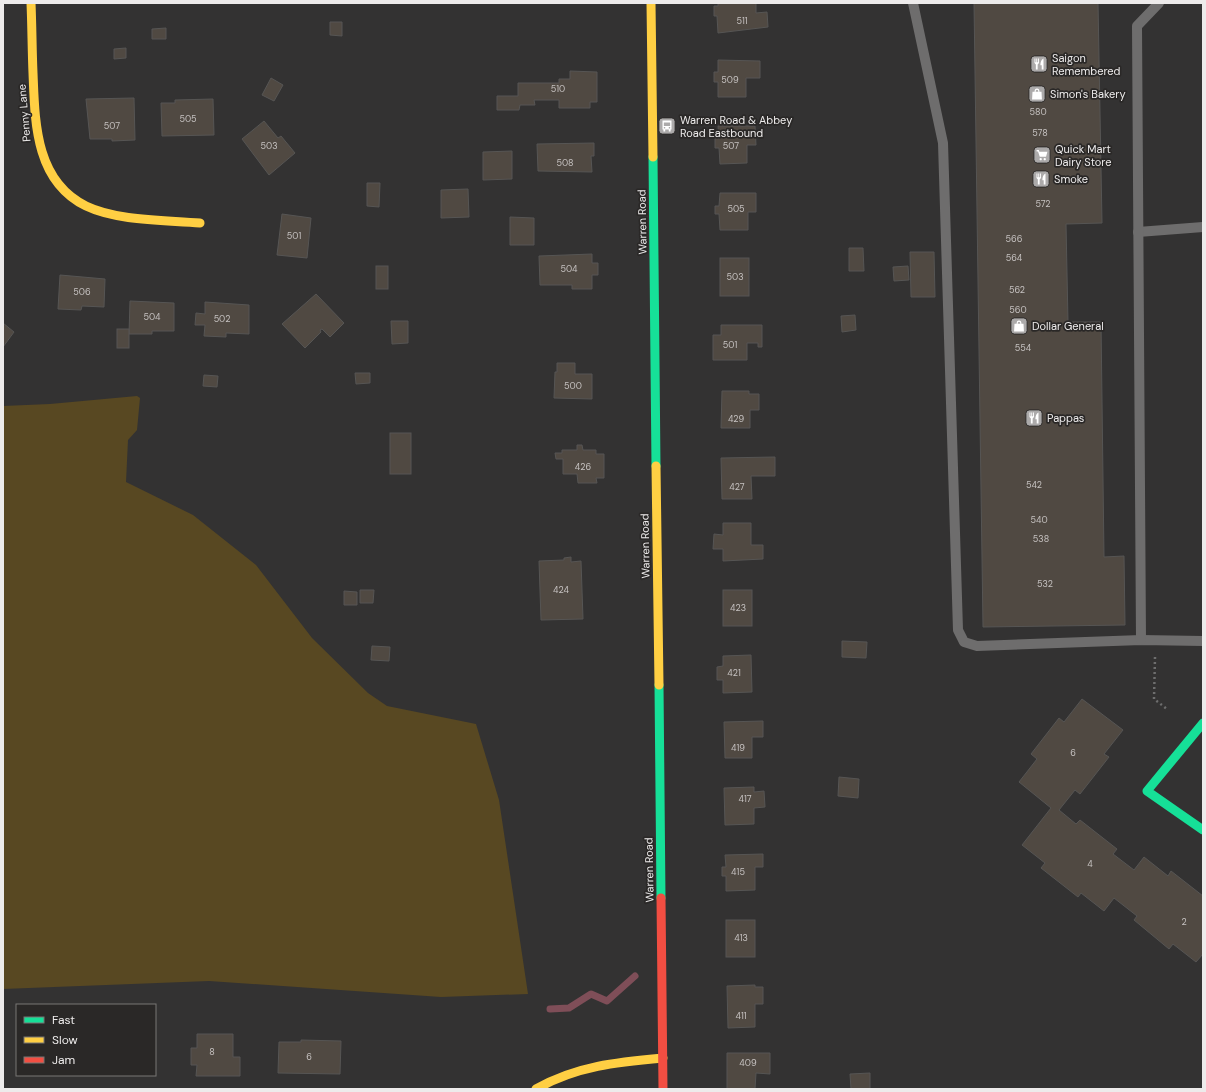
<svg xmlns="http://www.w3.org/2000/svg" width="1206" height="1092" font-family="'DM Sans',sans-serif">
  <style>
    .green { fill: #584822 }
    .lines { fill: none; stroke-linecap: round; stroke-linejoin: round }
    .stream { stroke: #7f4e58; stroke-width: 7 }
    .building { fill: #504942; stroke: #565554 }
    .path { stroke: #6e6e6e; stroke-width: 2.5; stroke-dasharray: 2 3; stroke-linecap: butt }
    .lane { stroke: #6e6d6d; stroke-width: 10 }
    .fast { stroke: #16e098; stroke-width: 9 }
    .slow { stroke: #ffcf43; stroke-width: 9 }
    .jam { stroke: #f24e42; stroke-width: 9 }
    .labels { text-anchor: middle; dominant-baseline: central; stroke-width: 3.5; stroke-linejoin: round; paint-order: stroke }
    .number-label { font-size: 9px; fill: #c6c2c1 }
    .poi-label { font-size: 11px; fill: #edebeb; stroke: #2a2827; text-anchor: start }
    .street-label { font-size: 11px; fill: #edebeb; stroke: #2a2827 }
  </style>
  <rect width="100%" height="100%" fill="#333232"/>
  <polygon class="green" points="137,396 140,398 137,430 128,440 126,482 193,515 256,565 312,638 368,693 387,706 476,724 499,800 528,994 441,997 209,981 3,989 3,406 50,404"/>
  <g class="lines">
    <polyline class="stream" points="550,1009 569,1008 591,994 607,1001 635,976"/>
  </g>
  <g class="building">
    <polygon points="718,3 756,3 756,13 767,12 768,27 718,33 717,16 714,16 714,6 718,6"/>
    <polygon points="974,3 1098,3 1102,223 1066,224 1068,322 1101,322 1104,557 1124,556 1125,625 983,627"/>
    <polygon points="330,22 342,22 342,36 330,35"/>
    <polygon points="166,28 166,39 152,39 152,29"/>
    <polygon points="126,48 126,58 114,59 114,49"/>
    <polygon points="718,60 760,61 760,78 746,78 746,97 718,97 718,82 714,82 714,72 718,72"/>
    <polygon points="570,71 597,72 597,102 590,102 590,108 559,108 559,100 534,100 535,105 520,105 519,110 497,110 497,96 518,96 518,83 559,83 559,79 570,79"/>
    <polygon points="271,78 283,85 274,101 262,95"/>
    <polygon points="134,98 135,140 112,141 112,139 90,139 86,99"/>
    <polygon points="213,99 214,135 162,136 161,103 175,103 175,100"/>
    <polygon points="264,121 278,138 281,136 295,153 269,175 242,139"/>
    <polygon points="718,126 755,126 756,145 747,145 747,163 720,164 719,148 715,148 715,138 719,138"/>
    <polygon points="594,143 594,156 591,156 592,172 538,171 537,144"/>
    <polygon points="512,151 512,179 483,180 483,152"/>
    <polygon points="367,183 380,183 379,207 367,206"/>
    <polygon points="468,189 469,217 441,218 441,190"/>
    <polygon points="720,193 756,193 756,212 748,212 748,230 720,230 719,214 715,214 715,206 719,206"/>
    <polygon points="282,214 311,218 307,258 277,255"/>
    <polygon points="510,217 534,218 534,245 510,245"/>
    <polygon points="849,248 863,248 864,271 849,271"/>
    <polygon points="910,252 934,252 935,297 911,297"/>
    <polygon points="592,254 592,263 598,263 598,275 592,275 592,289 572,289 572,285 540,285 539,256"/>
    <rect x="720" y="258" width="29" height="38"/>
    <rect x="376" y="266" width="12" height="23"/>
    <polygon points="908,266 909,280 894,281 893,267"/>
    <polygon points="60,275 105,279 104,307 82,306 81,310 58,309"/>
    <polygon points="316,294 344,323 330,337 322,329 320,330 321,332 305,348 282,324"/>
    <polygon points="130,301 174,303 174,331 152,331 152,334 129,334"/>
    <polygon points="205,302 249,305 249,334 226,333 226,337 204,336 205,325 195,325 196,313 205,314"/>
    <polygon points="855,315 856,330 842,332 841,316"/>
    <polygon points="391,321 408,321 408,343 392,344"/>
    <polygon points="3,323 14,332 3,347"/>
    <polygon points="721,325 762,325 762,347 758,347 758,343 747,343 747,360 713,360 713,335 721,335"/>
    <rect x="117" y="329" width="12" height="19"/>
    <polygon points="557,363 575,363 575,374 592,374 592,399 554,398 555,372 557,372"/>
    <polygon points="355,373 370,373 370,383 356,384"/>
    <polygon points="204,375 218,376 217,387 203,386"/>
    <polygon points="722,391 749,391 749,394 759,394 759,410 750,410 750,428 721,428"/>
    <rect x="390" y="433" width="21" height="41"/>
    <polygon points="577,445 582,445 583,450 596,450 596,454 604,454 604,478 596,478 597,483 578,483 577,474 563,474 563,459 556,459 555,453 562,453 562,450 577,450"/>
    <polygon points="775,457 775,476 751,476 752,499 722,499 721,458"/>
    <polygon points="723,523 751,523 751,545 763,545 763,559 723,561 723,549 713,549 714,534 723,535"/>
    <polygon points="571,557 571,562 581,561 583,619 541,620 539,561 564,560 564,558"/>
    <polygon points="360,590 374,590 373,603 360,603"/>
    <rect x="723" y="590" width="29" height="36"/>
    <polygon points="344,591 357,592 357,605 344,605"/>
    <polygon points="842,641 867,642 866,658 842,657"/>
    <polygon points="372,646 390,647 389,661 371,660"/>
    <polygon points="751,655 752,692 723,693 723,680 717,680 717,667 723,666 723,656"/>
    <polygon points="1082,699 1123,730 1104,754 1109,757 1080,794 1075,790 1059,810 1076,824 1080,820 1117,849 1113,854 1134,870 1144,857 1168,876 1171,871 1203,896 1203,954 1196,962 1173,944 1169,949 1134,920 1137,916 1114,898 1104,911 1081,893 1078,897 1041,868 1045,863 1022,845 1051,808 1019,782 1037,759 1031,754 1059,718 1064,722"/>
    <polygon points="763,721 763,737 752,737 752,758 725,758 724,722"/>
    <polygon points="839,777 859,779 858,798 838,796"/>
    <polygon points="754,787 754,792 764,791 765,807 754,808 754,824 725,825 724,788"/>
    <polygon points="763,854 763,867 755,867 755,890 726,891 726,876 722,876 722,867 726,867 725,855"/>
    <rect x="726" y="920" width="29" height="37"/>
    <polygon points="755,985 755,987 763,987 763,1004 755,1004 755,1027 728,1028 727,986"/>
    <polygon points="197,1034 233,1034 233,1057 240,1057 240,1076 196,1076 197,1065 191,1065 191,1048 197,1048"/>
    <polygon points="301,1040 341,1041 340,1074 278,1073 279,1042 301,1042"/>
    <polygon points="727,1053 770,1053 770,1074 756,1073 755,1089 727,1089"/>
    <polygon points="870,1073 870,1089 851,1089 850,1074"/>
  </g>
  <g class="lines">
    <polyline class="path" points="1155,657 1154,699 1167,709"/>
    <g class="lane">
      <polyline points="913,3 943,143 958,630 964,642 977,646 1141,640 1203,641"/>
      <polyline points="1138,232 1203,227"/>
      <polyline points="1141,640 1137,26 1159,3"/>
    </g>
    <g class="fast">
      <polyline points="653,157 656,466"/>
      <polyline points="659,685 661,898"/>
      <polyline points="1203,723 1147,791 1203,830"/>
    </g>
    <g class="slow">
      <path d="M31 3C32 26 32 50 33 73 35 122 35 181 86 206 117 221 165 220 200 223"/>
      <polyline points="651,3 653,157"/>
      <polyline points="656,466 659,685"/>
      <path d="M536 1089C576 1066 618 1062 663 1058"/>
    </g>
    <polyline class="jam" points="661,898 663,1089"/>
  </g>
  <defs>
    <g id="restaurant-square" transform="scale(0.9)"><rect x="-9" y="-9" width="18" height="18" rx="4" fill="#acaaaa" stroke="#2a2827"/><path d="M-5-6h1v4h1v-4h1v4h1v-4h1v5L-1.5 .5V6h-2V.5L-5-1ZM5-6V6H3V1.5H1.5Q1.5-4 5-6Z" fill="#fff"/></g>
    <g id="shop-square" transform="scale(0.9)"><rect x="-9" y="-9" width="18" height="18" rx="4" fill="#acaaaa" stroke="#2a2827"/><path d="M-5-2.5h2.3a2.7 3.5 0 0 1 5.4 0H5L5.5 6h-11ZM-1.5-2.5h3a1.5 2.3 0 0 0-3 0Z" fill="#fff"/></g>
    <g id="bus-square" transform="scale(0.9)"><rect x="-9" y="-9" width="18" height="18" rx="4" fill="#acaaaa" stroke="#2a2827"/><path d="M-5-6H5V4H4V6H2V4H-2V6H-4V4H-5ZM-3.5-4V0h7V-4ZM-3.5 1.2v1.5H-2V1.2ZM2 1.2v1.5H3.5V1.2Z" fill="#fff"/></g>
    <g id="supermarket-square" transform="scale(0.9)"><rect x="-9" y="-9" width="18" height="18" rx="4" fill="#acaaaa" stroke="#2a2827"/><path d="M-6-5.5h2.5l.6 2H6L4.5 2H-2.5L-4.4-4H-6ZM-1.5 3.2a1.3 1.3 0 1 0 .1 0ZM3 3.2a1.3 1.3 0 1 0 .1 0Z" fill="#fff"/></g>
  </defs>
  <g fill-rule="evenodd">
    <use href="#restaurant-square" x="1039" y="64"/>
    <use href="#shop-square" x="1037" y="94"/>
    <use href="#bus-square" x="667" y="126"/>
    <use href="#supermarket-square" x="1042" y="155"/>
    <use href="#restaurant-square" x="1041" y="179"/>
    <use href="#shop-square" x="1019" y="326"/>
    <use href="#restaurant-square" x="1034" y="418"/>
  </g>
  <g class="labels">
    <g class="number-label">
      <text x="742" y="21">511</text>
      <text x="730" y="80">509</text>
      <text x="558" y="89">510</text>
      <text x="1038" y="112">580</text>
      <text x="188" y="119">505</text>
      <text x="112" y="126">507</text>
      <text x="1040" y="133">578</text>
      <text x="269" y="146">503</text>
      <text x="731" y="146">507</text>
      <text x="565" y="163">508</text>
      <text x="1043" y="204">572</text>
      <text x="736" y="209">505</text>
      <text x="294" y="236">501</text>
      <text x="1014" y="239">566</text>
      <text x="1014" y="258">564</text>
      <text x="569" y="269">504</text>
      <text x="735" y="277">503</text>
      <text x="1017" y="290">562</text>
      <text x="82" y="292">506</text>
      <text x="1018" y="310">560</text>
      <text x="152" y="317">504</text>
      <text x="222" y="319">502</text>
      <text x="730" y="345">501</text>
      <text x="1023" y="348">554</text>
      <text x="573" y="386">500</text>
      <text x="736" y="419">429</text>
      <text x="583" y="467">426</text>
      <text x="1034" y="485">542</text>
      <text x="737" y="487">427</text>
      <text x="1039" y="520">540</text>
      <text x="1041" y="539">538</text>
      <text x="1045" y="584">532</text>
      <text x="561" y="590">424</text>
      <text x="738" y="608">423</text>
      <text x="734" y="673">421</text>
      <text x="738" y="748">419</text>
      <text x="1073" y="753">6</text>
      <text x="745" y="799">417</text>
      <text x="1090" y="864">4</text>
      <text x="738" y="872">415</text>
      <text x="1184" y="922">2</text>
      <text x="741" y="938">413</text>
      <text x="741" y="1016">411</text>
      <text x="212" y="1052">8</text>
      <text x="309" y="1057">6</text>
      <text x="748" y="1063">409</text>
    </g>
    <g class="poi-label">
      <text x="1052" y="58">Saigon<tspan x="1052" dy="13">Remembered</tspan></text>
      <text x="1050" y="94">Simon's Bakery</text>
      <text x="680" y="120">Warren Road &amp; Abbey<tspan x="680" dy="13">Road Eastbound</tspan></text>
      <text x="1055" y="149">Quick Mart<tspan x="1055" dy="13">Dairy Store</tspan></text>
      <text x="1054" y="179">Smoke</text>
      <text x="1032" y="326">Dollar General</text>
      <text x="1047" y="418">Pappas</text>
    </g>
    <g class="street-label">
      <text transform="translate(24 113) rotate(-95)">Penny Lane</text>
      <text transform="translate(642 222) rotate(-91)">Warren Road</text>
      <text transform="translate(645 546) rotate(-91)">Warren Road</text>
      <text transform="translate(649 870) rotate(-91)">Warren Road</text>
    </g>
  </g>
  <rect width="1206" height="1092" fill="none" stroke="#edebeb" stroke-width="8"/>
  <rect x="16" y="1004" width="140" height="72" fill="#2a2827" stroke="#787675"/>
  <rect x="24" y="1017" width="20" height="6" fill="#16e098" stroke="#787675"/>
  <text x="52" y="1024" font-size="12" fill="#edebeb">Fast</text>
  <rect x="24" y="1037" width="20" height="6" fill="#ffcf43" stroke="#787675"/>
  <text x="52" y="1044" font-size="12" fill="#edebeb">Slow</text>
  <rect x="24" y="1057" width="20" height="6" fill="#f24e42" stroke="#787675"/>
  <text x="52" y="1064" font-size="12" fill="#edebeb">Jam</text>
</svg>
